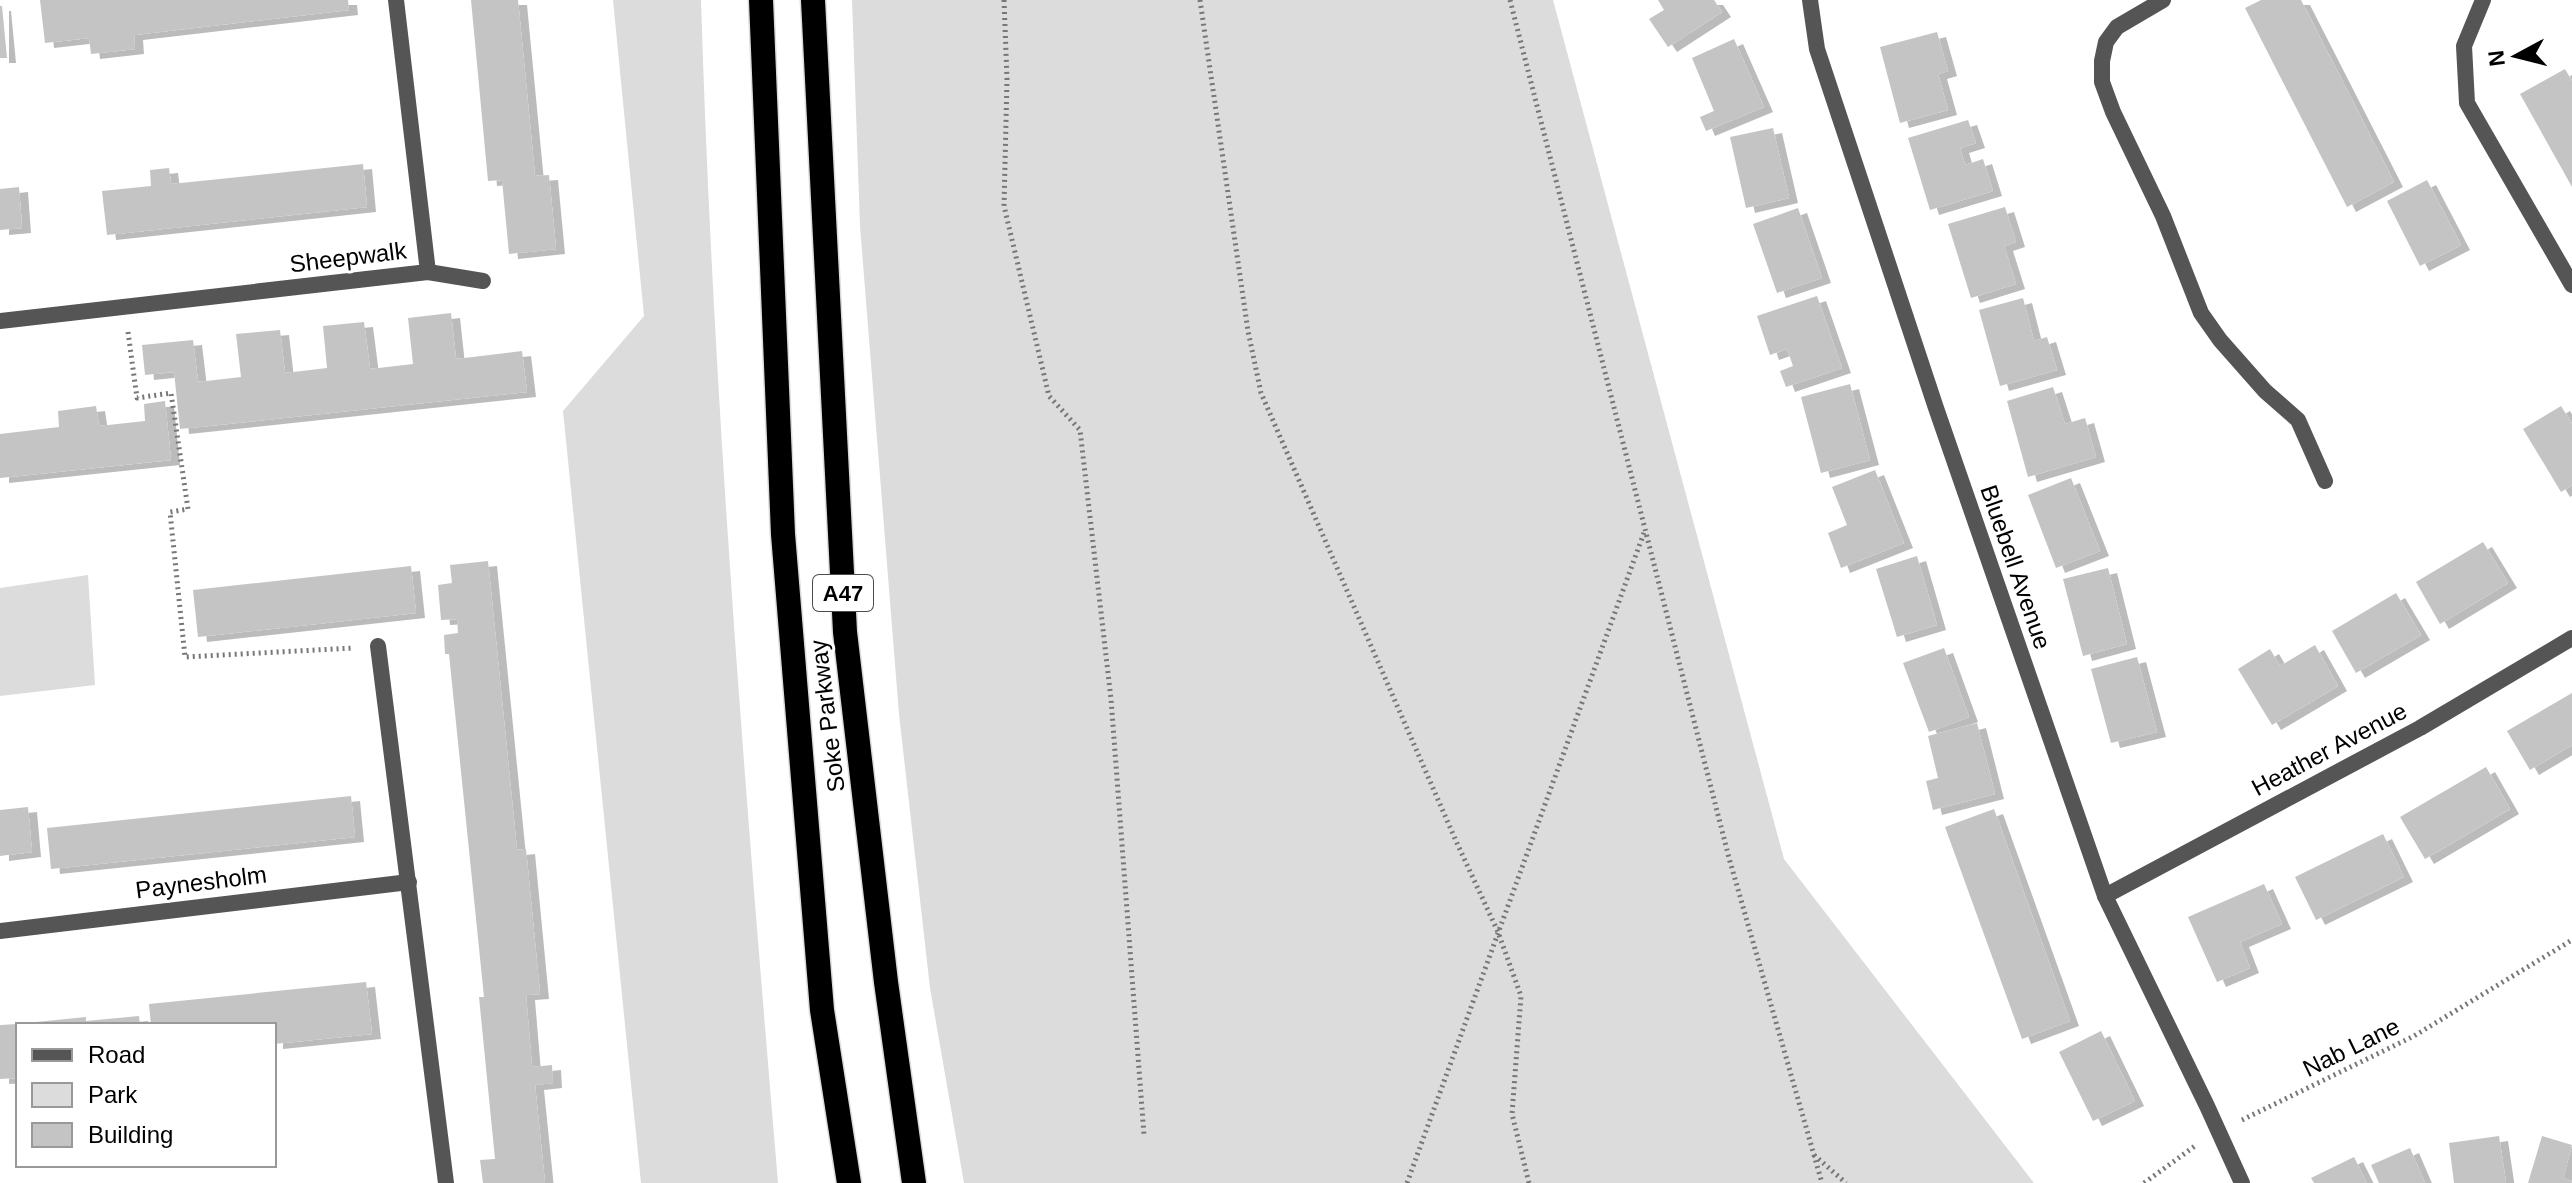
<svg xmlns="http://www.w3.org/2000/svg" width="2572" height="1183" font-family="Helvetica,sans-serif">
  <style>
    .green { fill: #dcdcdc }
    .building { fill: #c4c4c4; filter: url(#shadow) }
    .lines { fill: none; stroke-linecap: round; stroke-linejoin: round }
    .highway-casing { stroke: #dbdbdb; stroke-width: 27 }
    .path { stroke: #777; stroke-width: 5; stroke-dasharray: 2 4; stroke-linecap: butt }
    .lane { stroke: #555; stroke-width: 16 }
    .street { stroke: #555; stroke-width: 16 }
    .highway { stroke: #000; stroke-width: 24 }
    .labels { text-anchor: middle; dominant-baseline: central; stroke-width: 6; stroke-linejoin: round; paint-order: stroke }
    .shield { fill: #fff; stroke: #4c4c4c; stroke-width: 2 }
    .shield-label { font-size: 22px; font-weight: bold; fill: #000 }
    .street-label { font-size: 24px; fill: #000; stroke: #fff }
  </style>
  <defs>
    <filter id="shadow"><feDropShadow dx="9" dy="5" stdDeviation="0" flood-color="#0004"/></filter>
  </defs>
  <rect width="100%" height="100%" fill="#fff"/>
  <g class="green">
    <path d="M613 0H701C713 395 745 789 778 1183H641L563 411 644 316Z"/>
    <polygon points="852,0 1553,0 1784,859 2034,1183 964,1183 930,988 899,714 860,226"/>
    <polygon points="88,575 95,685 0,696 0,588"/>
  </g>
  <g class="building">
    <polygon points="40,0 348,0 349,10 134,35 135,49 91,54 89,38 45,43"/>
    <polygon points="471,0 518,0 535,176 549,175 556,249 509,254 502,180 488,181"/>
    <polygon points="1658,0 1714,0 1722,12 1668,47 1649,19 1664,10"/>
    <polygon points="2261,0 2301,0 2394,182 2347,207 2245,8"/>
    <polygon points="0,6 2,6 7,58 0,58"/>
    <polygon points="1937,32 1948,71 1938,74 1948,110 1900,123 1880,47"/>
    <polygon points="1734,39 1764,107 1706,131 1700,117 1714,111 1692,58"/>
    <polygon points="2565,69 2572,81 2572,187 2520,94"/>
    <polygon points="1968,120 1976,143 1960,148 1965,165 1983,159 1993,191 1930,210 1908,138"/>
    <polygon points="1773,128 1789,198 1746,208 1730,137"/>
    <polygon points="363,164 367,207 107,235 102,191 151,186 150,170 169,168 171,184"/>
    <polygon points="2427,180 2461,245 2420,266 2387,201"/>
    <polygon points="19,187 22,228 0,230 0,189"/>
    <polygon points="2005,207 2016,242 2004,246 2016,284 1971,298 1948,224"/>
    <polygon points="1798,208 1822,278 1777,293 1753,224"/>
    <polygon points="1817,296 1842,368 1786,387 1780,371 1793,366 1787,349 1770,355 1757,316"/>
    <polygon points="2023,298 2034,341 2047,337 2057,370 2000,386 1979,310"/>
    <polygon points="451,313 456,359 522,351 527,392 180,429 174,372 145,375 142,345 193,340 198,382 241,377 236,334 280,330 285,373 327,368 323,326 364,322 370,369 413,364 408,318"/>
    <polygon points="1850,384 1870,460 1821,473 1801,397"/>
    <polygon points="2053,387 2065,424 2085,418 2096,457 2028,477 2007,401"/>
    <polygon points="165,401 171,460 0,478 0,434 59,427 58,411 96,406 99,426 145,421 144,404"/>
    <polygon points="2561,406 2572,424 2572,485 2561,492 2523,429"/>
    <polygon points="1875,470 1904,543 1841,568 1828,533 1847,525 1832,487"/>
    <polygon points="2071,478 2100,551 2056,568 2028,495"/>
    <polygon points="2483,542 2508,583 2440,624 2416,582"/>
    <polygon points="1917,556 1937,625 1897,637 1876,569"/>
    <polygon points="488,561 517,850 526,849 540,994 526,995 532,1067 552,1065 553,1083 535,1085 545,1183 483,1183 480,1160 495,1159 479,997 484,997 449,654 445,654 444,635 458,633 457,619 441,620 438,585 452,583 450,565"/>
    <polygon points="411,566 416,613 198,637 193,590"/>
    <polygon points="2108,568 2127,644 2083,656 2063,579"/>
    <polygon points="2396,593 2421,635 2356,673 2332,631"/>
    <polygon points="2315,645 2338,686 2272,725 2238,669 2270,649 2280,666"/>
    <polygon points="1944,648 1969,717 1929,732 1903,663"/>
    <polygon points="2137,657 2157,732 2111,743 2091,669"/>
    <polygon points="2572,693 2572,745 2530,770 2507,731"/>
    <polygon points="1977,723 1995,794 1933,810 1926,781 1938,778 1928,736"/>
    <polygon points="2486,767 2510,809 2425,859 2400,817"/>
    <polygon points="351,796 355,837 51,869 47,828"/>
    <polygon points="28,807 32,852 0,856 0,810"/>
    <polygon points="1994,809 2070,1021 2022,1039 1945,827"/>
    <polygon points="2383,834 2404,877 2316,920 2295,877"/>
    <polygon points="2264,884 2282,924 2240,942 2250,968 2217,982 2188,917"/>
    <polygon points="366,982 372,1034 274,1044 274,1025 151,1025 149,1004"/>
    <polygon points="139,1016 140,1025 26,1025 26,1023 86,1017 86,1021"/>
    <polygon points="18,1024 18,1078 0,1079 0,1025"/>
    <polygon points="2101,1031 2135,1101 2093,1121 2059,1052"/>
    <polygon points="2499,1136 2506,1183 2454,1183 2449,1143"/>
    <polygon points="2542,1136 2572,1145 2563,1178 2572,1181 2571,1183 2528,1183"/>
    <polygon points="2410,1148 2425,1183 2379,1183 2371,1165"/>
    <polygon points="2354,1157 2367,1183 2314,1183 2311,1178"/>
  </g>
  <g class="lines">
    <g class="highway-casing">
      <g id="highway">
        <polyline points="761,0 783,534 822,1010 849,1183"/>
        <polyline points="813,0 845,632 886,982 914,1183"/>
      </g>
    </g>
    <g class="path">
      <polyline points="1004,0 1007,79 1004,206 1049,396 1080,430 1111,699 1144,1135"/>
      <polyline points="1200,0 1248,331 1261,393 1456,841 1498,932 1521,996 1512,1114 1529,1183"/>
      <polyline points="1510,0 1729,858 1822,1183"/>
      <polyline points="128,332 137,398 171,393 188,509 170,512 185,657 353,648"/>
      <polyline points="2242,1120 2414,1036 2572,940"/>
      <polyline points="1814,1155 1846,1183"/>
      <polyline points="1407,1183 1645,530"/>
      <polyline points="2144,1183 2195,1146"/>
    </g>
    <polyline class="lane" points="2163,0 2117,27 2106,42 2102,61 2102,82 2113,112 2163,216 2201,313 2220,340 2265,391 2298,420 2325,481"/>
    <g class="street">
      <polyline points="1810,0 1817,49 1936,408 2105,896 2207,1106 2242,1183"/>
      <polyline points="2483,0 2464,46 2467,103 2572,285"/>
      <polyline points="428,272 483,281"/>
      <polyline points="0,321 428,272 396,0"/>
      <polyline points="378,646 446,1183"/>
      <polyline points="2105,896 2420,728 2572,638"/>
      <polyline points="0,931 409,882"/>
    </g>
    <use href="#highway" class="highway"/>
  </g>
  <g class="labels">
    <rect class="shield" x="813" y="575" width="60" height="36" rx="6"/>
    <g class="shield-label">
      <text x="843" y="593">A47</text>
    </g>
    <g class="street-label">
      <text transform="translate(348 257) rotate(-7)">Sheepwalk</text>
      <text transform="translate(2016 567) rotate(71)">Bluebell Avenue</text>
      <text transform="translate(827 716) rotate(-97)">Soke Parkway</text>
      <text transform="translate(2329 749) rotate(-28)">Heather Avenue</text>
      <text transform="translate(201 882) rotate(-7)">Paynesholm</text>
      <text transform="translate(2351 1047) rotate(-26)">Nab Lane</text>
    </g>
  </g>
  <rect x="16" y="1023" width="260" height="144" fill="#ffffff" stroke="#999999" stroke-width="2"/>
  <rect x="32" y="1049" width="40" height="12" fill="#555555" stroke="#999999" stroke-width="2"/>
  <text x="88" y="1063" font-size="24" fill="#000000">Road</text>
  <rect x="32" y="1083" width="40" height="24" fill="#dcdcdc" stroke="#999999" stroke-width="2"/>
  <text x="88" y="1103" font-size="24" fill="#000000">Park</text>
  <rect x="32" y="1123" width="40" height="24" fill="#c4c4c4" stroke="#999999" stroke-width="2"/>
  <text x="88" y="1143" font-size="24" fill="#000000">Building</text>
  <g transform="translate(2516 56) rotate(263)" stroke="#ffffff" stroke-width="6" paint-order="stroke">
  <path d="M0-6L14 30L0 20L-14 30Z" fill="#000000"/>
  <text y="-12" font-size="22" font-weight="bold" text-anchor="middle" fill="#000000">N</text>
  </g>
</svg>
